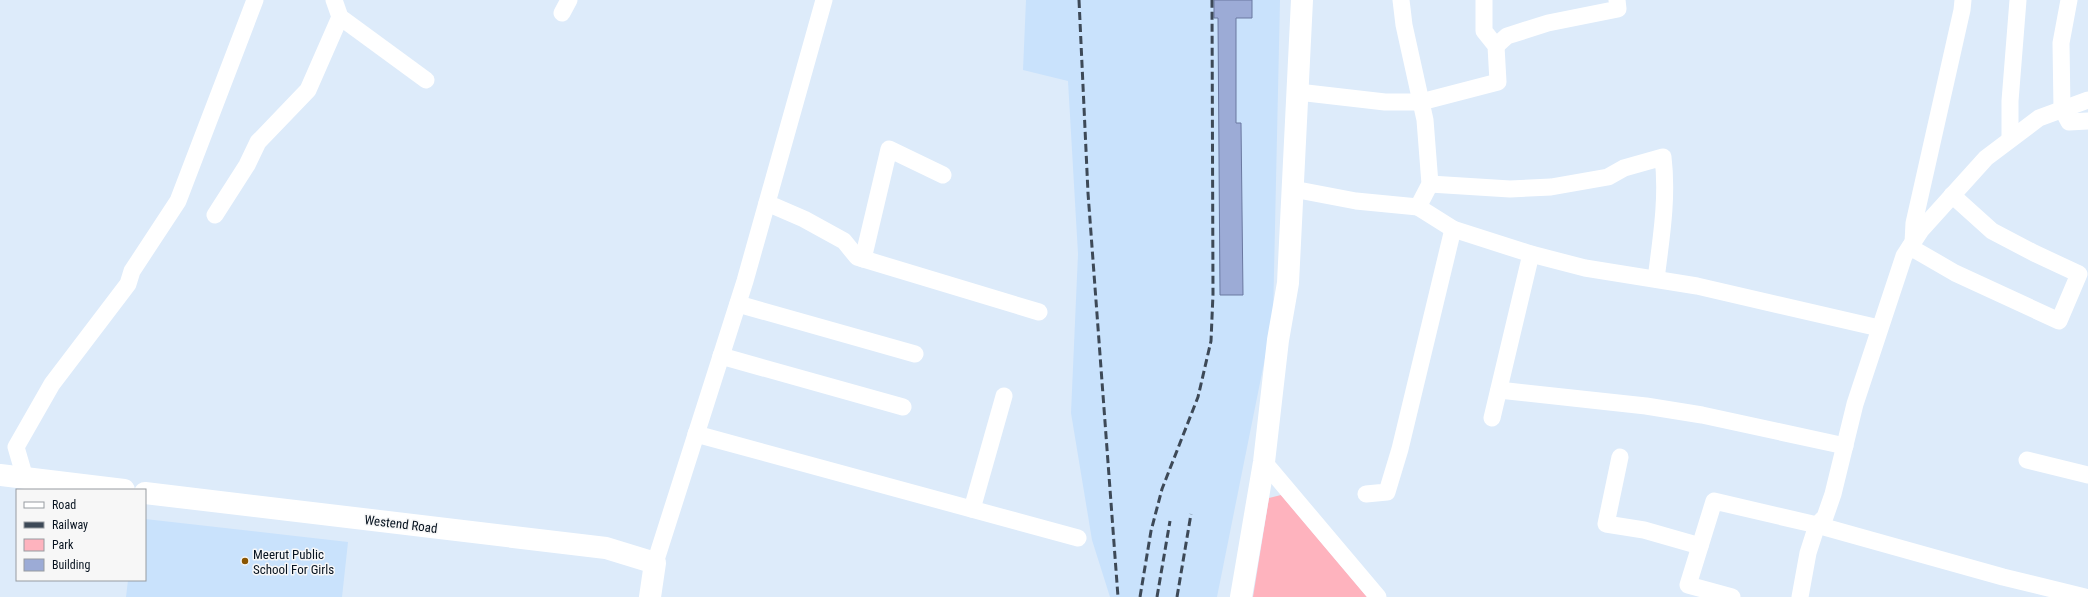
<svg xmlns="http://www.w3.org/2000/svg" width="2088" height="597" font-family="'Roboto Condensed',sans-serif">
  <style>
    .built { fill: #c9e2fc }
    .green { fill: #feb3be }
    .building { fill: #9cabd6; stroke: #6a78a0 }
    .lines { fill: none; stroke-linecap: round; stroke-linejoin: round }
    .minor { stroke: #fff; stroke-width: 17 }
    .tertiary { stroke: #fff; stroke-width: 22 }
    .rail { stroke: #3d4957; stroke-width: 3; stroke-dasharray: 8 4; stroke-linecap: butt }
    .poi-dot { fill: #8a5602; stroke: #f7f7f7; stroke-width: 1.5 }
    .labels { text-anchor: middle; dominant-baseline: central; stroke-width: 3; stroke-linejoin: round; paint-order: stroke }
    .street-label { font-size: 13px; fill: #071320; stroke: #f7f7f7 }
    .poi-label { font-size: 13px; fill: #071320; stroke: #f7f7f7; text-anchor: start }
  </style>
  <rect width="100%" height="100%" fill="#ddebfa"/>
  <g class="built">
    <polygon points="1026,0 1280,0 1273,318 1217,597 1110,597 1092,540 1071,413 1078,254 1068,81 1023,70"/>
    <polygon points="145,519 348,542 342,597 126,597 128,580 145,580"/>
  </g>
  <polygon class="green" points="1281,495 1367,597 1253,597 1269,498"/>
  <polygon class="building" points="1214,0 1252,0 1252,18 1236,18 1236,123 1241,123 1243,295 1220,295 1218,18 1214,18"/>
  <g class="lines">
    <g class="minor">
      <polyline points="334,0 340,17 426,80"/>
      <polyline points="2069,0 2061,43 2062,109 2069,122 2088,121"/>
      <polyline points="562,13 569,0"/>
      <polyline points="1496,46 1507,36 1548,23 1618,9 1617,0"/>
      <polyline points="1298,92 1385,102 1421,102 1498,82 1496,46 1484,31 1484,0"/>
      <polyline points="2010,139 2010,101 2018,0"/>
      <path d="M1430 184 1510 189 1551 187 1608 177 1624 168 1663 157C1668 198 1661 239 1656 279"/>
      <polyline points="1293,189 1356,201 1418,207 1430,184 1425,120 1404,25 1401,0"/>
      <polyline points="767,203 804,219 844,241 857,257 1039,312"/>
      <polyline points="1418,207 1453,229 1531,254 1585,268 1697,286 1879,328"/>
      <polyline points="215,215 247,165 258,142 308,90 340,17"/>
      <polyline points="1913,243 1914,223 1962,10 1963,0"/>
      <polyline points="1910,247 1955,273 2059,321 2079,274 2034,253 1992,231 1952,195"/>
      <polyline points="863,259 889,149 943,175"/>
      <polyline points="738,304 915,354"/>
      <polyline points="721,356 903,407"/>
      <polyline points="1499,390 1646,406 1702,415 1845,446"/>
      <polyline points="1492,418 1531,254"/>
      <polyline points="696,434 1078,538"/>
      <polyline points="1620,457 1606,524 1644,530 1700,546"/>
      <polyline points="2027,460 2088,475"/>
      <polyline points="1264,462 1378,597"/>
      <polyline points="25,478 16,447 52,384 128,284 132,271 178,201 255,0"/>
      <polyline points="1366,494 1387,492 1400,449 1453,229"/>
      <polyline points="972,509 1004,396"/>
      <polyline points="655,563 745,281 824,0"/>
      <polyline points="1732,597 1688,585 1714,501 1817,525 1808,553 1800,597"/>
      <polyline points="2085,597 2003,577 1817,525 1825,517 1833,494 1855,404 1904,256 1921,230 1986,158 2039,118 2088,100"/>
    </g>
    <g class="tertiary">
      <polyline points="0,475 124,490"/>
      <polyline points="145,493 606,548 655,563 650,597"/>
      <polyline points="1241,597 1264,462 1278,340 1288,283 1302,0"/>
    </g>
    <g class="rail">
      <polyline points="1079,0 1088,193 1118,597"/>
      <polyline points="1140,597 1151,531 1162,489 1198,397 1211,341 1213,294 1212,0"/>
      <polyline points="1157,597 1170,521"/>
      <polyline points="1177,597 1191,514"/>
    </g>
  </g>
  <circle class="poi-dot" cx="245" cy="561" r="4"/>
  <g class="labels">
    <g class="street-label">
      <text transform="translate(401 524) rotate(7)">Westend Road</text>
    </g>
    <g class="poi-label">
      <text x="253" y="554">Meerut Public<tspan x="253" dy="15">School For Girls</tspan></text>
    </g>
  </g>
  <rect x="16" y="489" width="130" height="92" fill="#f7f7f7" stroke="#979ca1"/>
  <rect x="24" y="502" width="20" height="6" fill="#ffffff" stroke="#979ca1"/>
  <text x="52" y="509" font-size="12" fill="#071320">Road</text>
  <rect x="24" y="522" width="20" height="6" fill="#3d4957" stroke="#979ca1"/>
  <text x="52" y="529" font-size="12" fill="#071320">Railway</text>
  <rect x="24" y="539" width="20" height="12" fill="#feb3be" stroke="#979ca1"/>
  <text x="52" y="549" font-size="12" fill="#071320">Park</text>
  <rect x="24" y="559" width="20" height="12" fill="#9cabd6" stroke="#979ca1"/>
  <text x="52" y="569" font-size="12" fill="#071320">Building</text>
</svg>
